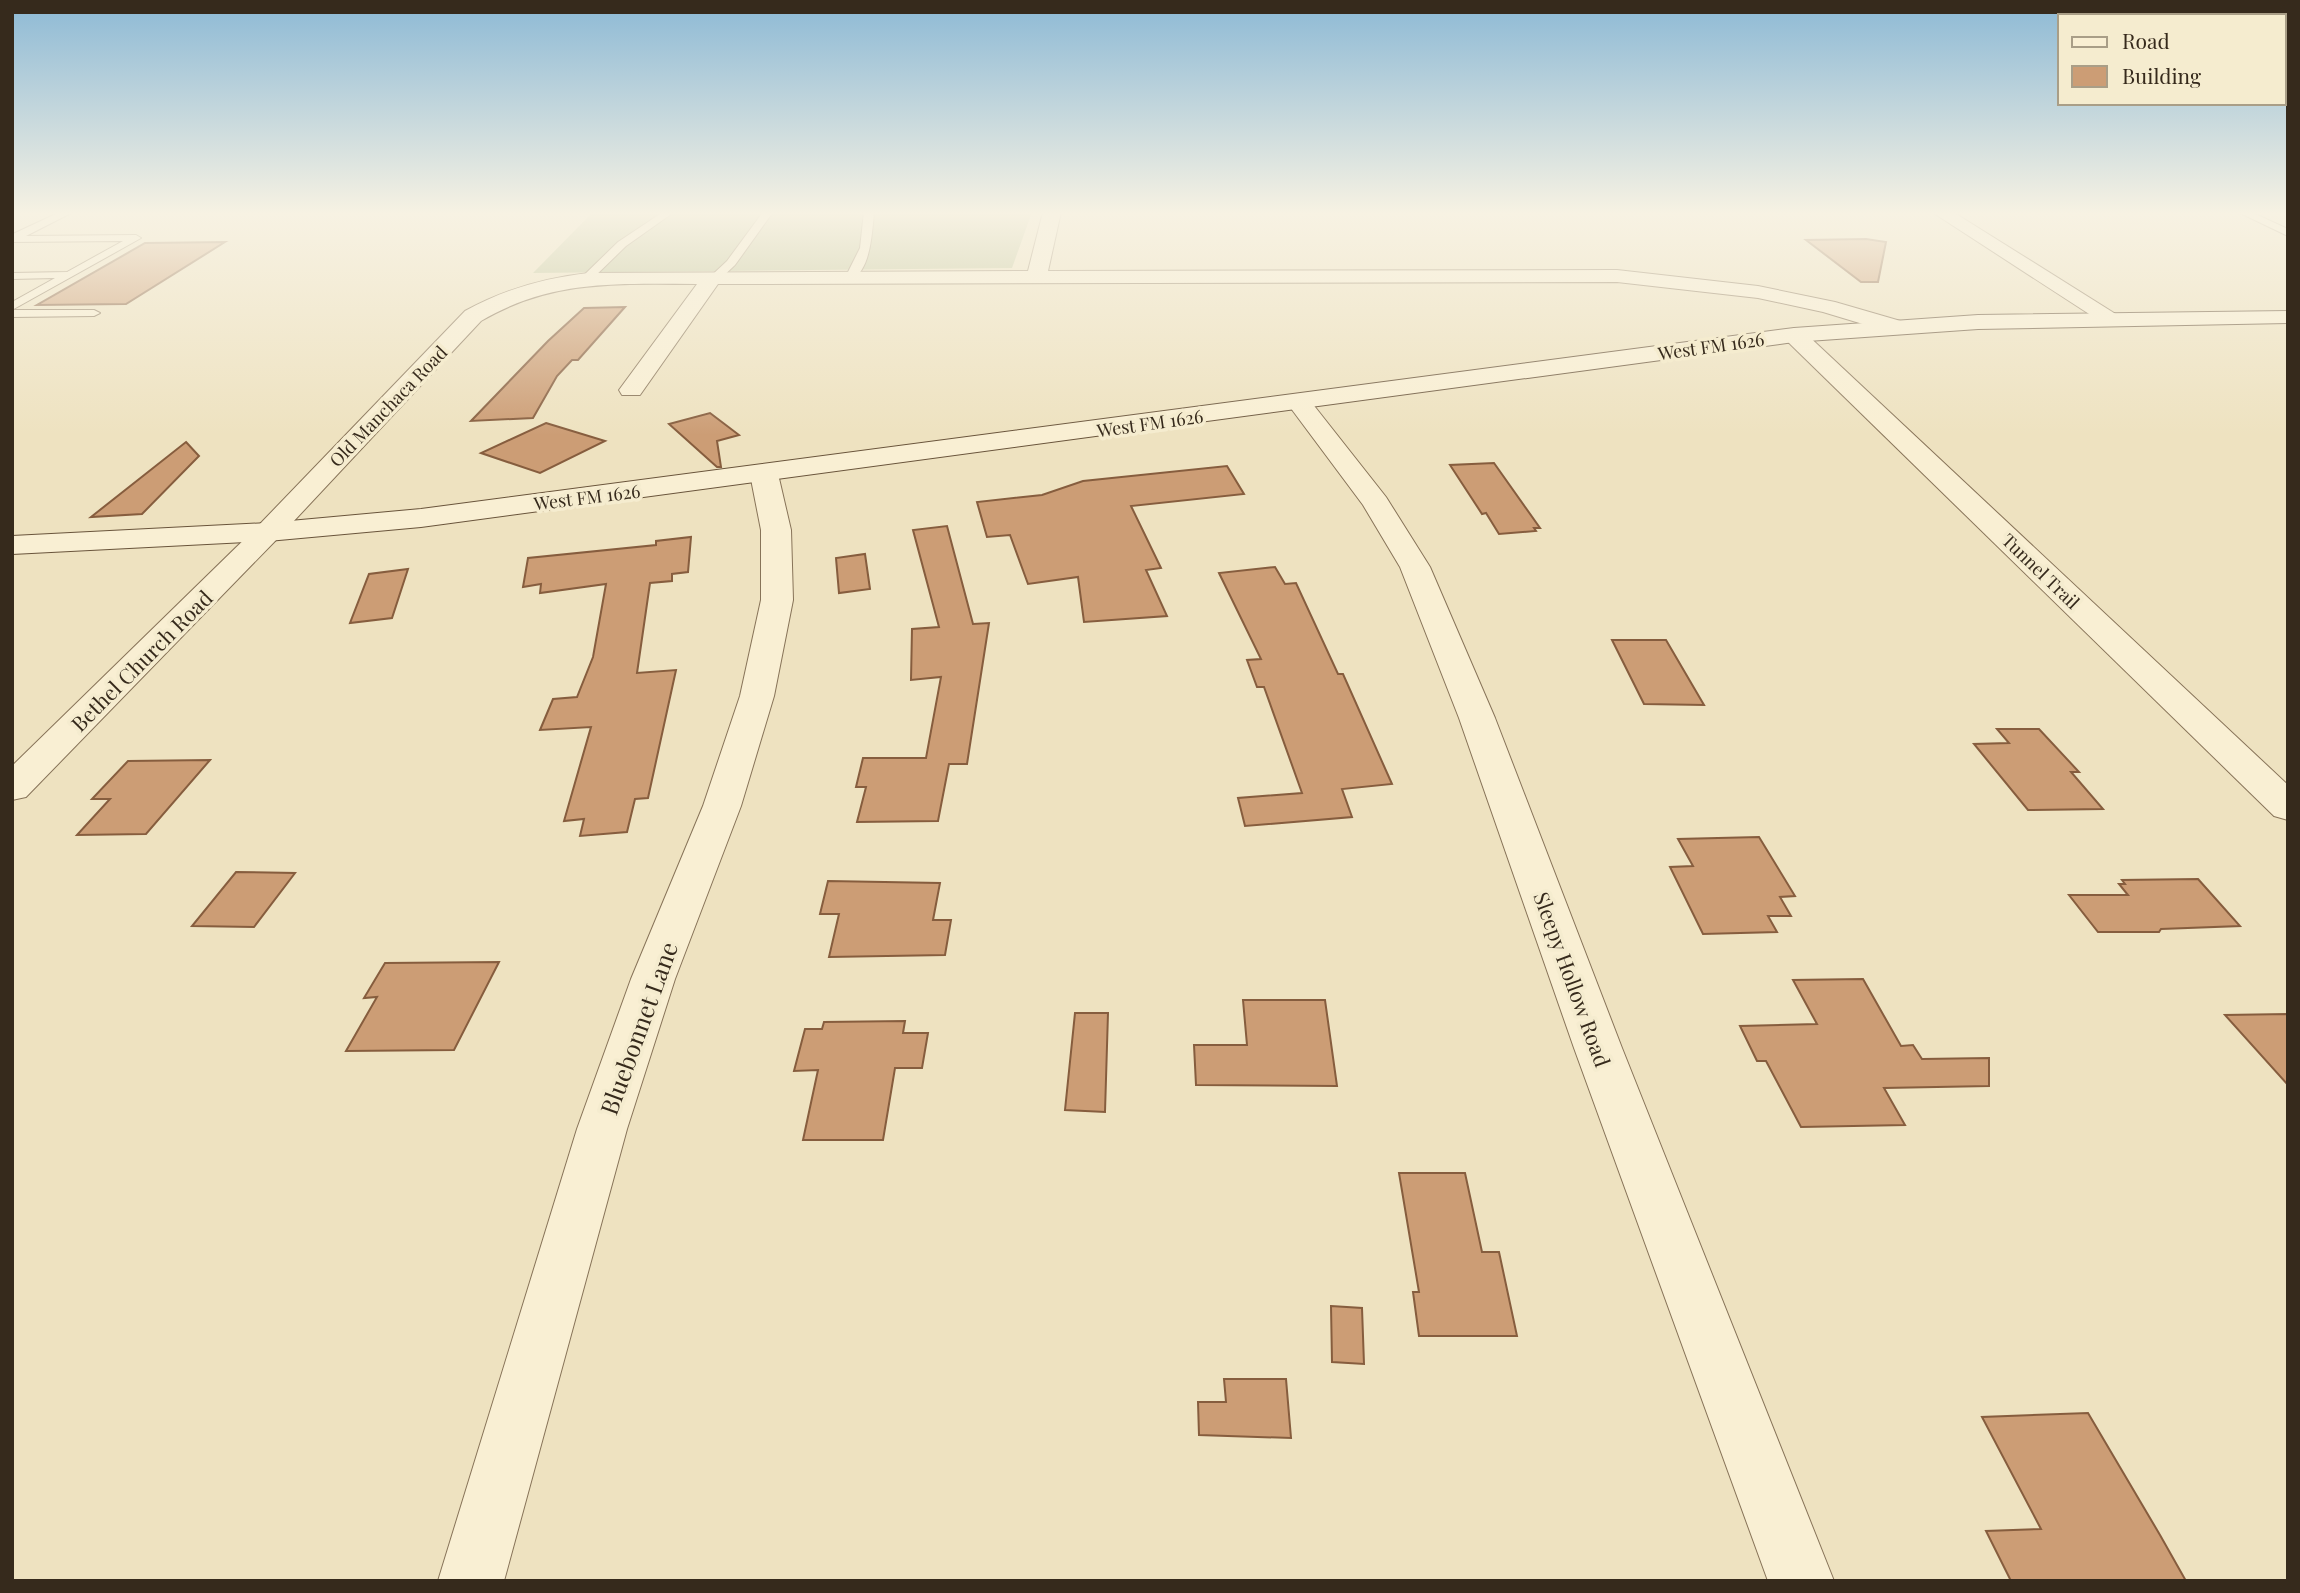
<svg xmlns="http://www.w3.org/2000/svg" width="2300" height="1593" font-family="'Playfair Display',serif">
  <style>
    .cemetery { fill: #b9c093 }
    .building { fill: #cc9d75; stroke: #865d3e; stroke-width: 2 }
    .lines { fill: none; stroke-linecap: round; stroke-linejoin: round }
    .lane-casing { stroke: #877358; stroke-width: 2 }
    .street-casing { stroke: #877358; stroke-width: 2 }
    .secondary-casing { stroke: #69543b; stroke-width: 2 }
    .lane { fill: #f9efd3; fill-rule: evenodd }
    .street { fill: #f9efd3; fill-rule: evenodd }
    .secondary { fill: #f9efd3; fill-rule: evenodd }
    .labels { text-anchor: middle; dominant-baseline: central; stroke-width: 7; stroke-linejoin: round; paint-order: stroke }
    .far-street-label { font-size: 18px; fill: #362a1c; stroke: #f5eccf }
    .street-label { font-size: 21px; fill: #362a1c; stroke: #f5eccf }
    .near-street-label { font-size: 24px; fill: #362a1c; stroke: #f5eccf }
  </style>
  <rect width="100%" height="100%" fill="#eee2c0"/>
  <polygon class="cemetery" points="593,212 1032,212 1012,268 533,273"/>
  <g class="building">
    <polygon points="1866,239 1886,242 1878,282 1861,282 1806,240"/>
    <polygon points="225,242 126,304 37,305 145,243"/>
    <polygon points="625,307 578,360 572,360 557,376 533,418 471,421 548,341 584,308"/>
    <polygon points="710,413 739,435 717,441 721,467 717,467 669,424"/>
    <polygon points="546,423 605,441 540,473 481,453"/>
    <polygon points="186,442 199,456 142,514 91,517"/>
    <polygon points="1494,463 1540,528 1534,528 1536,531 1499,534 1486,513 1482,514 1450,465"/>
    <polygon points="1227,466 1244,494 1131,506 1161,568 1146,570 1167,616 1084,622 1078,577 1028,584 1010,535 987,537 977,502 1042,495 1083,481"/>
    <polygon points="947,526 973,624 989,623 967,764 949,764 938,821 857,822 866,787 856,787 863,758 926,758 941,677 911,680 912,629 939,627 913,530"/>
    <polygon points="691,537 688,572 672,574 672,581 650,583 637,673 676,670 648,798 635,799 627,832 580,836 584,819 564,821 591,727 540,730 553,699 577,697 593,657 606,584 540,593 541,584 523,587 528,558 656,545 656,541"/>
    <polygon points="865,554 870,589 839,593 836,558"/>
    <polygon points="1275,567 1285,584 1296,583 1338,674 1343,674 1392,784 1342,789 1352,817 1245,826 1238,798 1302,793 1264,687 1257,687 1247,660 1261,659 1219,573"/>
    <polygon points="408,569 392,618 350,623 369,574"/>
    <polygon points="1612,640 1666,640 1704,705 1644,704"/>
    <polygon points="1997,729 2039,729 2079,772 2071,772 2103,809 2028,810 1974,744 2009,743"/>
    <polygon points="210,760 146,834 77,835 110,799 92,799 128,761"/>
    <polygon points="1759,837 1795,896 1780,897 1791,916 1768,916 1777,932 1703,934 1670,867 1693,866 1678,839"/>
    <polygon points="236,872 295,873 254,927 192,926"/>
    <polygon points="2198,879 2240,926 2161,929 2159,932 2098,932 2069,895 2128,895 2119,884 2125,884 2122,880"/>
    <polygon points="828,881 940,883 933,920 951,920 945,955 829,957 839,914 820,914"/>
    <polygon points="499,962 454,1050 346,1051 377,997 364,998 385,963"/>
    <polygon points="1863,979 1901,1046 1913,1045 1922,1059 1989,1058 1989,1086 1884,1088 1905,1125 1801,1127 1766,1061 1757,1061 1740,1026 1817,1024 1793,980"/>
    <polygon points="1243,1000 1325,1000 1337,1086 1196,1085 1194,1045 1247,1045"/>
    <polygon points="1075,1013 1108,1013 1105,1112 1065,1110"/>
    <polygon points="2288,1014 2288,1085 2225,1015"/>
    <polygon points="905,1021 903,1033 928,1033 922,1068 895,1068 883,1140 803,1140 818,1070 794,1071 805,1029 822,1029 824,1022"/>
    <polygon points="1399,1173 1465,1173 1482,1252 1499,1252 1517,1336 1419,1336 1413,1292 1419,1292"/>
    <polygon points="1331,1306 1362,1308 1364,1364 1332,1362"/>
    <polygon points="1224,1379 1286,1379 1291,1438 1199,1435 1198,1402 1226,1402"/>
    <polygon points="2088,1413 2160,1535 2186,1581 2011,1581 1986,1531 2041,1529 1982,1417"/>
  </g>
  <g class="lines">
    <g class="lane-casing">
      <g id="lane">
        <polygon points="60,212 73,212 26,236 136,235 141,238 12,310 12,302 55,278 12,279 12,273 67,272 123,241 12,242 13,234"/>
        <polygon points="663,212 674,212 626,246 589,282 581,282 581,278 618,242"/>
        <polygon points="763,212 773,212 735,265 719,280 711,280 711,276 727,261"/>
        <path d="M864 212H874C872 232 871 271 850 281L845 278 860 248Z"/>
        <polygon points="2238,212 2251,212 2288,229 2288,236"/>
        <polygon points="12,310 94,310 100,313 94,316 12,317"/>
      </g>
    </g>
    <g class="street-casing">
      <g id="street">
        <path d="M1043 212H1061L1048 271 1617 270 1758 286 1835 302 1904 322 1907 327 1896 334 1823 312 1758 298 1617 282 718 284 640 395H622L619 390 697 284C618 284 552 279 481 321L278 538 26 797 12 800V766L258 526 465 311C505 289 544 278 589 273L1028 271Z"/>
        <polygon points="1932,212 1953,212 2122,318 2119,323 2103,323"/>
        <polygon points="1794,328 1802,330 2288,785 2288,820 2274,816 1786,340 1783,335"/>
        <polygon points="1299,396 1308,398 1386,497 1430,567 1495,718 1622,1048 1834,1581 1768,1581 1574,1048 1459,718 1400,567 1363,505 1287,403 1290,398"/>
        <polygon points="764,466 774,468 778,474 791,530 793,600 774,696 741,806 675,979 627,1129 504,1581 438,1581 577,1129 631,979 703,806 740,696 761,600 761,530 750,474 754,468"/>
      </g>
    </g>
    <g class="secondary-casing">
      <polygon id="secondary" points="2288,311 2288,323 1978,329 1794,342 421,527 268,541 12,554 12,536 268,523 421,509 1794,328 1978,315"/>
    </g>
    <use href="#lane" class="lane"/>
    <use href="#street" class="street"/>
    <use href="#secondary" class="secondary"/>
  </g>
  <linearGradient id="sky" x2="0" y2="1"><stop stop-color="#8cb9d5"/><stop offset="0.49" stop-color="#f7f2e3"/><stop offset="1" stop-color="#f7f2e3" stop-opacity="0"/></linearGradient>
  <rect width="2300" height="435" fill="url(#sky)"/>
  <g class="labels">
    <g class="far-street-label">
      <text transform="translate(1711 346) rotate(-8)">West FM 1626</text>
      <text transform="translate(388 406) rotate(-46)">Old Manchaca Road</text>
      <text transform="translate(1150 423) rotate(-8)">West FM 1626</text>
      <text transform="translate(587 497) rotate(-7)">West FM 1626</text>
      <text transform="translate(2041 571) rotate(44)">Tunnel Trail</text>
    </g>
    <g class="street-label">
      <text transform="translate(141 660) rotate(-45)">Bethel Church Road</text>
      <text transform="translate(1573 979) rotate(70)">Sleepy Hollow Road</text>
    </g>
    <g class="near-street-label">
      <text transform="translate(638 1028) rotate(-70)">Bluebonnet Lane</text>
    </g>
  </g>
  <rect width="2300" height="1593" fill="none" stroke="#362a1c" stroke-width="28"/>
  <rect x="2058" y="14" width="228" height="91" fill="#f5eccf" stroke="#a99e87" stroke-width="2"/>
  <rect x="2072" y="37" width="35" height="10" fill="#f9efd3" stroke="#a99e87" stroke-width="2"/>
  <text x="2122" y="49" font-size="21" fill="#362a1c">Road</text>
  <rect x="2072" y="66" width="35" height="21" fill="#cc9d75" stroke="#a99e87" stroke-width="2"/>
  <text x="2122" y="84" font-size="21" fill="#362a1c">Building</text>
</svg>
